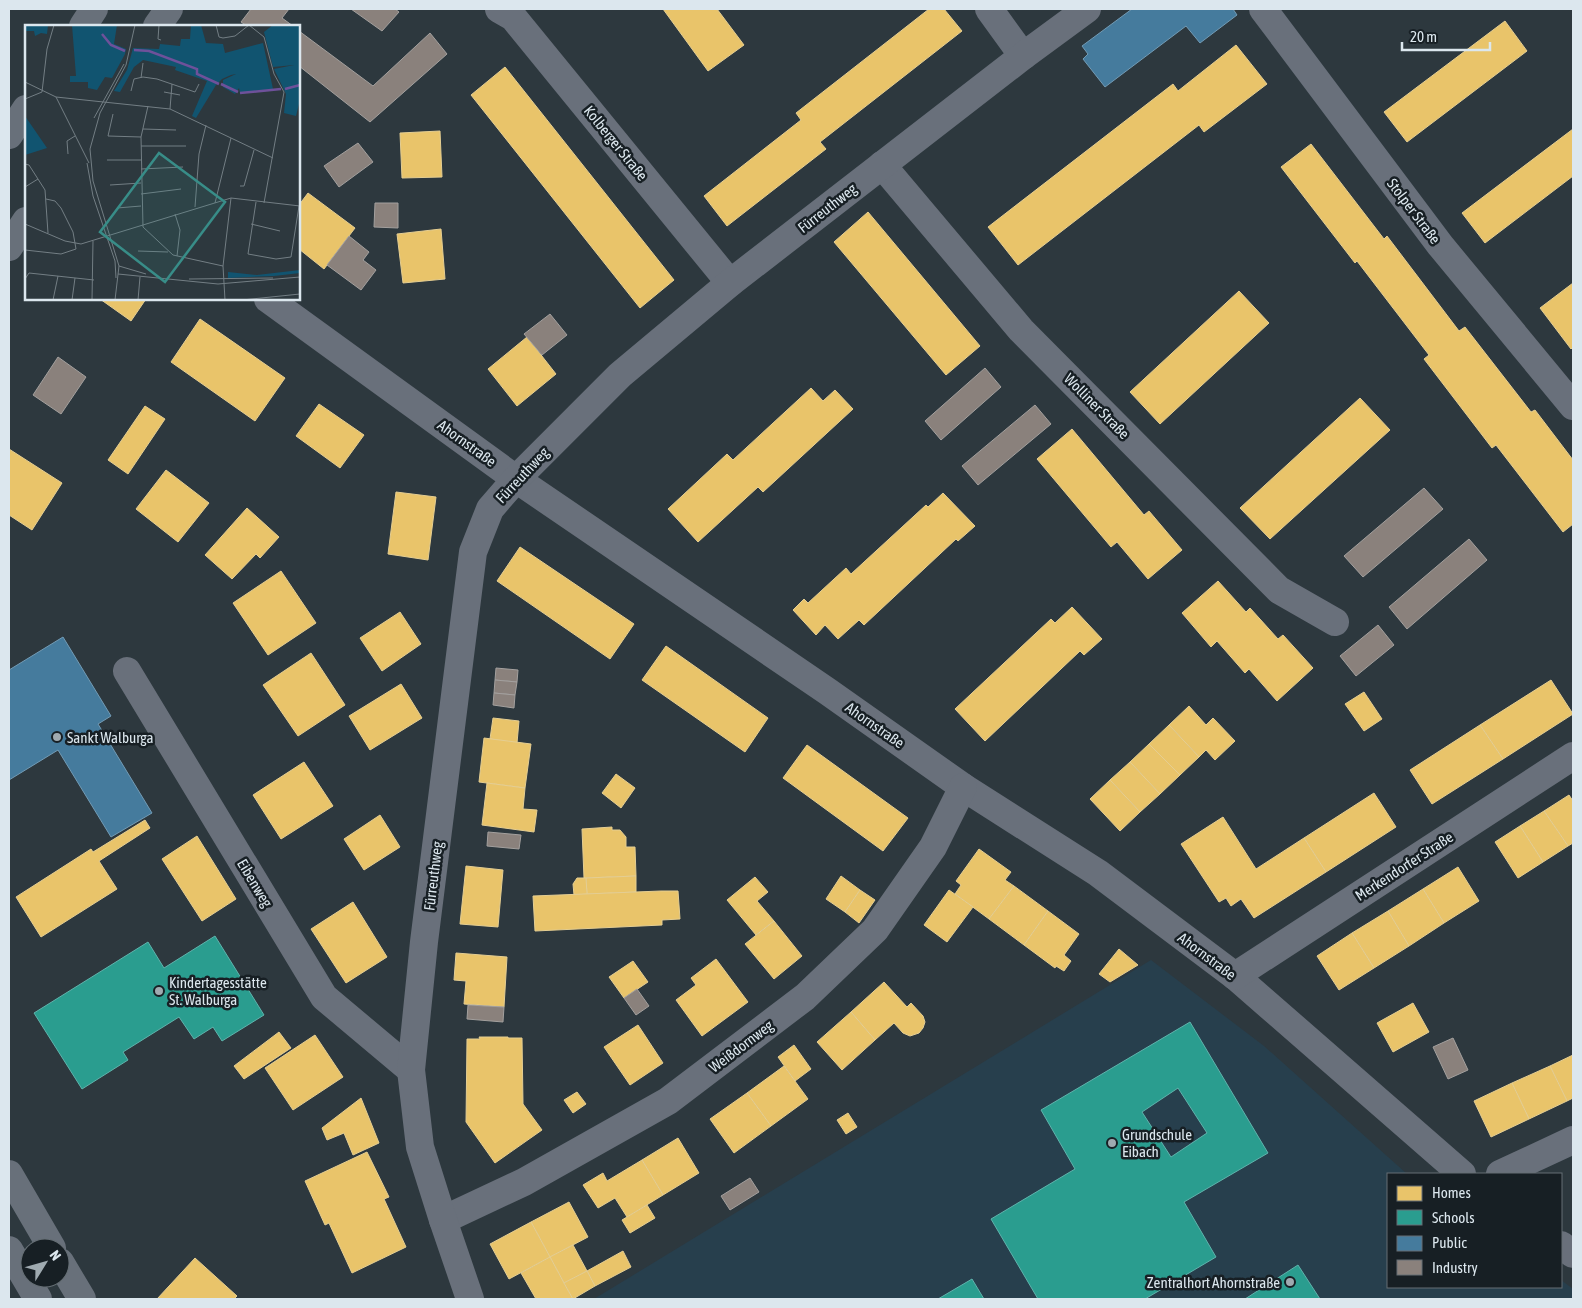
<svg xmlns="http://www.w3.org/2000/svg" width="1582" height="1308" font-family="'Asap Condensed',sans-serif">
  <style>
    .built { fill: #273f4d }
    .homes { fill: #e9c46a; stroke: #e5ce92 }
    .schools { fill: #2a9d8f; stroke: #5fb3ac; fill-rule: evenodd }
    .public { fill: #457b9d; stroke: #729bb5 }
    .industry { fill: #8a817c; stroke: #a3a09e }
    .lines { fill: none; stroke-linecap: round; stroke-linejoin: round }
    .street { stroke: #69707b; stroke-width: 28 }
    .primary { stroke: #68707a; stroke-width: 28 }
    .poi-dot { fill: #9faab0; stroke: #171f24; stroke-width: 2 }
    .labels { text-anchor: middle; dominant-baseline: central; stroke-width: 5; stroke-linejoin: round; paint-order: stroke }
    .street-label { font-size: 15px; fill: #dce7ee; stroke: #171f24 }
    .poi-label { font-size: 15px; fill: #dce7ee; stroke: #171f24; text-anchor: start }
    .inset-river { fill: none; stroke: #6e519a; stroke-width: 2.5 }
    .inset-road { fill: none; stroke: #737e84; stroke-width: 1 }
    .view { fill: #388d88; fill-opacity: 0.15; stroke: #388d88; stroke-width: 2.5 }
    .inset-edge { fill: none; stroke: #dce7ee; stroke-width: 2.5 }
  </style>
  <rect width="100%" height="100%" fill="#2d383e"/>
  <polygon class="built" points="1151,960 1264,1046 1407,1174 1388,1174 1388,1287 1561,1287 1561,1280 1573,1289 1573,1299 594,1299"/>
  <g class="homes">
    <polygon points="663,9 717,9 744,45 708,71"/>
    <polygon points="929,9 944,9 962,31 820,142 826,149 727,226 704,196 801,120 796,113"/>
    <polygon points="1505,21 1527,51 1407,142 1384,112"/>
    <polygon points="1236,45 1267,84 1204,132 1199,125 1018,265 988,227 1173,84 1178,91"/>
    <polygon points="505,67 674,280 640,308 471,95"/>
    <polygon points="1573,129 1573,176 1485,243 1462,213"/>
    <polygon points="440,131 442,177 402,178 400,133"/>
    <polygon points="1311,144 1384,239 1387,236 1459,331 1465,327 1531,412 1535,410 1573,460 1573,524 1563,532 1496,445 1492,448 1424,359 1429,355 1357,261 1355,263 1281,167"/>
    <polygon points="308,193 355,228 324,269 299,249 299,205"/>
    <polygon points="868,212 980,346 946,375 834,242"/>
    <polygon points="441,229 445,279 403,283 397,234"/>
    <polygon points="1573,283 1573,347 1571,349 1540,308"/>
    <polygon points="1239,291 1269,323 1160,424 1130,392"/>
    <polygon points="100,299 146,299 131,321"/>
    <polygon points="200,319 285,378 255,421 171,362"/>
    <polygon points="527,337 556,374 517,406 488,369"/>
    <polygon points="811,388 823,401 835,390 853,409 763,492 758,487 698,542 668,509 727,454 733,460"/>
    <polygon points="1360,398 1390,430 1270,539 1240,508"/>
    <polygon points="319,404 364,435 340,468 296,436"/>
    <polygon points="145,406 165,419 128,474 108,460"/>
    <polygon points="1072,429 1144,515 1149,511 1182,550 1148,579 1117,542 1111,547 1037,459"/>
    <polygon points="9,449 62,483 32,530 9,515"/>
    <polygon points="166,470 209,503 178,542 136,509"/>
    <polygon points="396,492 436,497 428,560 388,554"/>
    <polygon points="943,493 975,526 958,541 956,539 864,625 859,620 838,639 825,625 816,635 793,610 804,599 808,603 846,568 851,574 926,505 928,507"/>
    <polygon points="247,508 279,537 260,558 256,554 232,579 205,555"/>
    <polygon points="520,547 634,624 610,659 497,581"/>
    <polygon points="281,571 316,623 268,655 233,603"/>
    <polygon points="1218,581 1246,612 1250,608 1278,639 1283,635 1313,668 1277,701 1249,669 1245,673 1217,641 1211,647 1182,613"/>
    <polygon points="1072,607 1102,639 1084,655 1080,651 985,741 955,709 1051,619 1055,623"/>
    <polygon points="400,612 421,644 382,671 360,638"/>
    <polygon points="666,646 768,718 745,752 642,680"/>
    <polygon points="311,653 345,705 298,736 263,685"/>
    <polygon points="1551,680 1573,714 1503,759 1480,725"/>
    <polygon points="401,684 422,718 370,750 349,716"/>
    <polygon points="1364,692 1382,719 1364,731 1345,704"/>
    <polygon points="1189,706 1206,725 1213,718 1235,741 1215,760 1206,750 1199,757 1169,725"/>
    <polygon points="493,718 519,721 517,743 490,739"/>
    <polygon points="1169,725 1199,757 1180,775 1149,744"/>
    <polygon points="1480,725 1503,759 1432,804 1410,770"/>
    <polygon points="484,738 531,744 525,788 479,782"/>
    <polygon points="1149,744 1180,775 1160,794 1130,762"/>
    <polygon points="807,745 908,818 883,851 783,778"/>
    <polygon points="304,762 333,806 281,839 253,795"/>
    <polygon points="1130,762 1160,794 1140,812 1110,780"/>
    <polygon points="616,774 635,788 621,808 602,793"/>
    <polygon points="1110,780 1140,812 1120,831 1090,799"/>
    <polygon points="487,783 525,788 523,809 537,810 534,832 482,825"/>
    <polygon points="1374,793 1396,827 1326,872 1304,838"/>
    <polygon points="1569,795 1573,801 1573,843 1568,846 1544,811"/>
    <polygon points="1544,811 1568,846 1543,862 1520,826"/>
    <polygon points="380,815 400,847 364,870 344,839"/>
    <polygon points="1223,817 1256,869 1304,838 1326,872 1254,918 1241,899 1231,906 1226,898 1219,902 1181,844"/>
    <polygon points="145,820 150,828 99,861 117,889 41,937 16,897 91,849 93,852"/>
    <polygon points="1520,826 1543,862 1518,878 1495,842"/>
    <polygon points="612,827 612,830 620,830 626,837 626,847 635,847 636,876 584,878 582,829"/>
    <polygon points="197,836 236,899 202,921 162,859"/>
    <polygon points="979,849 1011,872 1005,880 1014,886 989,919 955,894 961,885 956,881"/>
    <polygon points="466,866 503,870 498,927 460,924"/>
    <polygon points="1458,867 1479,901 1444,923 1423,889"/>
    <polygon points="636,876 636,892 587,894 586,878"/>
    <polygon points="841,876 860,890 845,912 826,899"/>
    <polygon points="755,877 768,892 757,901 774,921 756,935 727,900"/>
    <polygon points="577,878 586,878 587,894 574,895 573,884"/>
    <polygon points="1014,886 1048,911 1024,945 989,919"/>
    <polygon points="1423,889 1444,923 1409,946 1388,911"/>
    <polygon points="860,890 875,900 859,923 845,912"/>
    <polygon points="949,890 973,907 947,942 924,925"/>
    <polygon points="661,891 678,891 680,919 662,920 662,925 535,931 533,896"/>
    <polygon points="353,902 387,957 346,983 311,929"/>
    <polygon points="1048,911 1079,934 1064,955 1071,961 1064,971 1056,966 1055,968 1024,945"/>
    <polygon points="1388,911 1409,946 1374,968 1352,933"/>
    <polygon points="774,921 802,956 774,979 745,944"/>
    <polygon points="1352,933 1374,968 1339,990 1317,956"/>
    <polygon points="1119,949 1138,965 1110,982 1099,974"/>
    <polygon points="456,953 507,957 504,1007 464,1004 466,981 454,980"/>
    <polygon points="716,959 748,1002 702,1036 676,1000 696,985 691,978"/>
    <polygon points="633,961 648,982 624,998 609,977"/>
    <polygon points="884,982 907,1007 911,1003 923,1016 925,1022 923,1028 919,1033 910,1036 903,1033 894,1023 875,1040 851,1012"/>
    <polygon points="1413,1003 1429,1032 1393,1052 1377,1023"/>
    <polygon points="851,1012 875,1040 842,1070 817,1042"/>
    <polygon points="638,1025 663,1063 630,1085 604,1047"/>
    <polygon points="279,1032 291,1048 244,1079 234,1066"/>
    <polygon points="315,1035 343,1077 293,1110 265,1068"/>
    <polygon points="479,1037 508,1037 508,1038 522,1038 523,1104 542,1130 495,1163 466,1122 467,1039 480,1039"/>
    <polygon points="794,1045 811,1069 795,1081 778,1057"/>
    <polygon points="1573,1055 1573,1098 1567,1101 1550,1066"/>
    <polygon points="784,1066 808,1099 771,1126 747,1093"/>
    <polygon points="1550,1066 1567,1101 1529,1119 1512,1083"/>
    <polygon points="1512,1083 1529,1119 1491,1137 1474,1101"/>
    <polygon points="577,1092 586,1104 573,1113 564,1100"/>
    <polygon points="747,1093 771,1126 734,1153 710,1119"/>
    <polygon points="361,1098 379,1143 353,1155 344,1133 327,1140 322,1128"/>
    <polygon points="848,1113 857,1127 846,1134 837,1120"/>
    <polygon points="678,1138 699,1173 663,1195 642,1160"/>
    <polygon points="367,1152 389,1197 384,1199 406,1247 352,1273 329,1223 325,1225 305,1181"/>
    <polygon points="642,1160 663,1195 627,1217 615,1198 598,1208 583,1185 603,1173 607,1181"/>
    <polygon points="569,1202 588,1237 550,1257 531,1222"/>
    <polygon points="647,1205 655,1218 630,1233 622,1220"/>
    <polygon points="531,1222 550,1257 509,1279 490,1244"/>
    <polygon points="573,1245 587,1271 564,1283 550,1257"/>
    <polygon points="623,1251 631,1267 595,1286 587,1271"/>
    <polygon points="550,1257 564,1283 573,1299 536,1299 521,1273"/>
    <polygon points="195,1258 237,1296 234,1299 157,1299"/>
    <polygon points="587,1271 595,1286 573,1299 564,1283"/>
  </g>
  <g class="schools">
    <polygon points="215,936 264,1015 222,1041 213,1027 194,1039 179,1017 123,1052 128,1060 82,1089 34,1013 148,942 164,968"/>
    <path d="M1190 1022 1268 1153 1184 1202 1216 1257 1145 1299H1038L991 1219 1075 1169 1041 1110ZM1178 1088 1207 1133 1171 1157 1142 1112Z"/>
    <polygon points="1298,1265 1320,1299 1245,1299"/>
    <polygon points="972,1279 984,1299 938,1299"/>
  </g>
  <g class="public">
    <polygon points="1132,9 1233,9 1237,15 1200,43 1186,26 1105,87 1083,59 1088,54 1082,46"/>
    <polygon points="63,637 111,716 98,724 152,813 111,837 58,750 9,780 9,670"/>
  </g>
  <g class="industry">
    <polygon points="251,9 289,9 282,18 293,26 247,26 241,22"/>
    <polygon points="351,9 395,9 399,12 382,31"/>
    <polygon points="299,31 373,86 430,33 447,54 370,122 299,66"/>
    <polygon points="358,143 373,162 339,187 324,166"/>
    <polygon points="375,203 398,203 398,228 374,227"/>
    <polygon points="349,236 369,252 363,260 376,270 361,290 327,265"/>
    <polygon points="550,314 567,335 542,355 524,334"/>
    <polygon points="58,357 86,377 61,414 33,395"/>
    <polygon points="985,368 1001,387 941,440 925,421"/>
    <polygon points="1035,405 1051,424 978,485 962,466"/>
    <polygon points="1424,488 1443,509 1363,577 1344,556"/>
    <polygon points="1469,539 1487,560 1407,629 1389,607"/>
    <polygon points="1378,625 1394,645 1356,676 1340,656"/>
    <polygon points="496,668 518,670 517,682 495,680"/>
    <polygon points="495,680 517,682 515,695 494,693"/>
    <polygon points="494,693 515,695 514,708 493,705"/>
    <polygon points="488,832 521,835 519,849 487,846"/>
    <polygon points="637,989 649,1006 636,1015 624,998"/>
    <polygon points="468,1005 504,1007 503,1022 467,1019"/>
    <polygon points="1453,1038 1468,1070 1448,1079 1433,1047"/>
    <polygon points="750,1178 759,1192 730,1210 721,1196"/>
  </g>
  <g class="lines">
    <g class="street">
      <polyline points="499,9 513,17 730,283"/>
      <polyline points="989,9 1023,56"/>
      <polyline points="1263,9 1440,245 1573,406"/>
      <polyline points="882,165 1021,330 1279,590 1335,622"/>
      <polyline points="268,299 516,479 827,691 963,787 1098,873 1235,976 1462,1174"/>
      <polyline points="127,671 324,997 411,1070"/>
      <polyline points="1235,976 1573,756"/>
      <polyline points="1500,1174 1573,1140"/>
      <polyline points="443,1220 524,1182 668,1101 805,997 875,930 933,847 963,787"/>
      <polyline points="1561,1245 1573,1254"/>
      <polyline points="470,1299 443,1220 420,1147 411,1070 424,942 473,552 490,509 516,479 620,375 730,283 1023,56 1087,9"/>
    </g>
    <g class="primary">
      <polyline points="83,26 94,9"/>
      <polyline points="157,26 169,9"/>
      <polyline points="9,135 26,109"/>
      <polyline points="9,247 26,221"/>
      <polyline points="9,1174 52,1248"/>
      <polyline points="9,1250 38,1299"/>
      <polyline points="60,1262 82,1299"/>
    </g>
  </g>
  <g class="poi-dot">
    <circle cx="57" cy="737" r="5"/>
    <circle cx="159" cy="991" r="5"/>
    <circle cx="1112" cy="1143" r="5"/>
    <circle cx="1290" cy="1282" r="5"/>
  </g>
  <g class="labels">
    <g class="street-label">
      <text transform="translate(616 143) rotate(51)">Kolberger Straße</text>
      <text transform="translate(827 208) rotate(-38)">Fürreuthweg</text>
      <text transform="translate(1414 211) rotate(53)">Stolper Straße</text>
      <text transform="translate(1097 406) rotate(45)">Wolliner Straße</text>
      <text transform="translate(467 443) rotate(36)">Ahornstraße</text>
      <text transform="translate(522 475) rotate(-47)">Fürreuthweg</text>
      <text transform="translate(875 725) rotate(35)">Ahornstraße</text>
      <text transform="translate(1404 866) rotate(-33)">Merkendorfer Straße</text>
      <text transform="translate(433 876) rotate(-83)">Fürreuthweg</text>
      <text transform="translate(255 883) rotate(59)">Eibenweg</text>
      <text transform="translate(1207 956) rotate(37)">Ahornstraße</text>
      <text transform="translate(741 1046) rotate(-37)">Weißdornweg</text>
    </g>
    <g class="poi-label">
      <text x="67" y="737">Sankt Walburga</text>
      <text x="169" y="982">Kindertagesstätte<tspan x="169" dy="17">St. Walburga</tspan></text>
      <text x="1122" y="1134">Grundschule<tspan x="1122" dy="17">Eibach</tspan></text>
      <text x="1280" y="1282" text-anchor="end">Zentralhort Ahornstraße</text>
    </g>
  </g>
  <g transform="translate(25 25)">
    <rect width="275" height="275" fill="#2d383e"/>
    <path d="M0 0H23L22 9 16 8 10 11 9 6H0ZM47 0H92L89 19 101 24 100 29 87 53 80 52 72 65 63 63V57H45V51H51ZM166 0H176L181 18 198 19 200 28 238 18 248 64 215 68 214 63 210 69 198 62V55L211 49 206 50 197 54 191 60 171 93 167 91 182 56 150 45 151 42 118 35 109 42 95 67 89 66 102 45 108 23 134 24 135 19 155 21 156 14H165ZM248 0H275V75L271 91 259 88 261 69 249 44 269 40 248 42 239 7ZM0 91 22 123 0 130ZM275 245V248L249 251 203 253V247L232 250Z" fill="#115470"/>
    <path class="inset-river" d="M77 9 86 20 100 26M109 25 124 26 172 44V49L194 59M196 59 213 67M260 64 275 60M215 68 256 64"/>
    <path class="inset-road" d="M134 0 133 14 136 15M191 0 194 12 198 13 210 11 224 0M224 0 239 12 249 49 259 67 239 178M116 53 118 38M0 57 31 72 64 138M106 66 109 54 118 52 132 54 170 67 174 59M139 67 155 70M31 72 145 84 248 133M0 74 17 67 22 24 29 0M123 81 116 112 118 202 148 230 198 241M145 84 147 59M88 89 83 111 116 112M69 93 99 39M118 104 151 105M116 121H161M43 129 42 116 50 111M82 135H116M62 138 68 171 90 236 91 253M0 139 4 140 20 165 23 208M116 144 158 142M85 160 116 158M215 161H219L229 125M0 162 13 154M116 169 156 164M231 177 223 229 251 234 266 232 274 181M190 178 206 113M170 182 174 129 181 100M92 183 116 181M150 189 155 205 152 231M0 199 40 216 56 219 206 173 275 181M226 199 255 206M0 225 36 229 51 224 48 207 36 183 30 176 21 174M113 226 143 227M94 241 121 249M93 249 193 259 275 252M0 254 4 248 69 255M164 254 248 253M28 275 33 251M47 275 50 253M67 275 68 216M90 275 94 241 68 156 65 124 75 88 101 40 110 0M113 275 115 252M200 275 198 241 206 173M217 275 275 269"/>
    <path class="view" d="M134 128 200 177 140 257 75 207Z"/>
    <rect width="275" height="275" class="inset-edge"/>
  </g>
  <rect width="1582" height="1308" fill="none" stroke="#dce7ee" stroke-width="20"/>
  <rect x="1387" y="1173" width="175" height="115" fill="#171f24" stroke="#666f75"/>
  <rect x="1397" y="1186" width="25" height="15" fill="#e9c46a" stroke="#666f75"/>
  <text x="1432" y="1198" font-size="15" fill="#dce7ee">Homes</text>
  <rect x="1397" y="1210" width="25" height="15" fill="#2a9d8f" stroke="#666f75"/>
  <text x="1432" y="1223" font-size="15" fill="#dce7ee">Schools</text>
  <rect x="1397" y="1236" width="25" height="15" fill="#457b9d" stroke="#666f75"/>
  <text x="1432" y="1248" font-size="15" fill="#dce7ee">Public</text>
  <rect x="1397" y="1260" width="25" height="15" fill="#8a817c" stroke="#666f75"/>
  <text x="1432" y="1273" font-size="15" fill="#dce7ee">Industry</text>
  <g transform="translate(45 1263) rotate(53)"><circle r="24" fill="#171f24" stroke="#666f75"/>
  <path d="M0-4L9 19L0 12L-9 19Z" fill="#9faab0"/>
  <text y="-8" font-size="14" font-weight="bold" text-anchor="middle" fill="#dce7ee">N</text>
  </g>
  <path d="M1402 42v8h88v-8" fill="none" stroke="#dce7ee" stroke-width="2.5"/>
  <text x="1410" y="42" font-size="15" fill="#dce7ee" stroke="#171f24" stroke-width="4" paint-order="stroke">20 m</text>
</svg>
